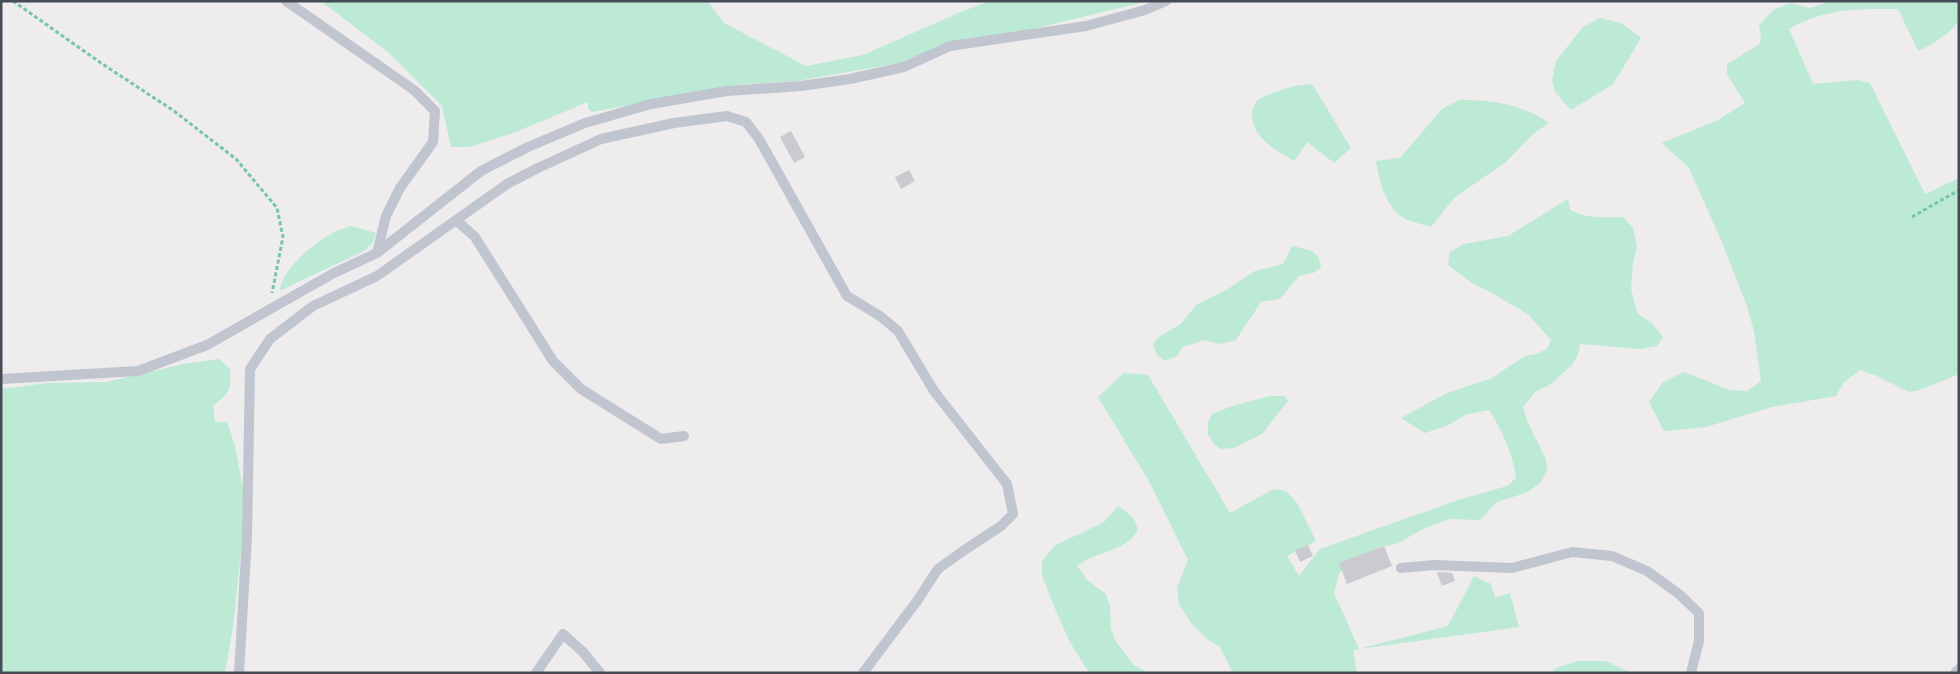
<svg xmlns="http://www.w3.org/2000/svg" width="1960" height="674" font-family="Quicksand,sans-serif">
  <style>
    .green { fill: #bcead5 }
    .building { fill: #cacad0 }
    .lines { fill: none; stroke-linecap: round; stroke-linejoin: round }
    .path { stroke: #77c5ab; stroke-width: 3; stroke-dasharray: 4 2.5; stroke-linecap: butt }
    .service { stroke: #c0c5d0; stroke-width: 10 }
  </style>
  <rect width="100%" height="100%" fill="#eeecec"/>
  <g class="green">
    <polygon points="321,1 707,1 724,23 806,66 863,55 963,11 988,2 1148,1 1012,34 967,38 911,61 797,81 738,85 592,112 588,109 588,102 513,133 470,147 451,147 442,106 389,53"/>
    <path d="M1831 1H1959C1959 6 1960 13 1959 18 1956 31 1929 46 1918 51L1898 9C1856 9 1827 8 1789 29L1813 84 1858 80 1870 83 1925 194 1959 178V374L1920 390 1909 392 1877 376 1860 370 1844 382 1836 396 1772 407 1706 427 1664 431 1649 402 1663 382 1684 372 1730 390 1747 391 1761 381 1754 331 1747 306 1721 240 1689 168 1662 143 1718 120 1745 103 1727 74V64L1760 44 1761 37 1759 25 1773 10 1790 3 1810 8Z"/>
    <polygon points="1600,18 1621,23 1641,38 1613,84 1571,110 1555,92 1552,80 1556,61 1583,27"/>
    <path d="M1312 84 1351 148 1334 163 1307 142 1294 161C1276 150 1253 139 1252 115 1251 111 1255 105 1257 100 1275 91 1291 85 1312 84Z"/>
    <path d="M1459 100C1493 100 1521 104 1549 123L1533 134 1506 162 1454 198 1431 227C1422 224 1410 222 1402 217 1385 205 1379 180 1376 161L1400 158 1442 109Z"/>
    <path d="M1568 199 1570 210C1587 219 1604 217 1623 217L1633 228 1637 246 1633 264 1631 288 1637 313 1652 323 1663 337 1657 346 1641 349 1580 344 1578 355 1572 365 1551 384 1535 392 1523 407 1528 423 1546 459 1547 471 1541 482 1528 492 1497 502 1480 520 1449 519 1425 528 1396 544 1380 547 1361 556 1346 565 1339 574 1334 593 1359 649 1448 626 1474 576 1491 584 1495 598 1510 593 1519 627 1359 649 1353 650 1357 673H1233L1220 647 1208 640 1192 624 1179 604 1177 588 1188 560 1150 483 1098 397 1124 373 1148 375 1230 513 1274 489 1286 491 1297 503 1316 541 1287 556 1299 576 1320 549 1458 500 1507 486 1516 478C1513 453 1502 430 1489 410L1468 414 1446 426 1425 433 1401 418 1447 393 1492 378 1525 356 1536 354 1547 349 1551 340 1529 315 1492 293 1473 284 1448 265 1450 252 1464 244 1508 236Z"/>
    <path d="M351 226 376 233 372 244 364 251 279 291C281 286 282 280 285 276 297 256 328 231 351 226Z"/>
    <path d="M1292 246C1308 250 1319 249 1321 268L1313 273 1299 276 1280 299 1261 302 1236 340 1219 344 1205 340 1183 347 1177 356 1165 361 1157 355 1153 344 1160 336 1181 324 1196 305 1226 290 1255 271 1283 264Z"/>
    <path d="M219 359 230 369C232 390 229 393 213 406L215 422H227L235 446 246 504 233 627 225 673H1V389L48 383 106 382 184 364Z"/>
    <polygon points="1270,396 1285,396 1288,401 1262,434 1234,448 1221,449 1215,445 1208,434 1208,422 1212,414 1232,406"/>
    <path d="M1118 506C1129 513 1135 518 1138 530 1135 534 1131 540 1127 542 1112 553 1092 554 1077 566L1087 580 1106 594 1110 606 1111 629 1116 642 1134 665 1148 673H1089L1070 642 1058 616 1042 576V562L1054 546 1104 522Z"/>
    <polygon points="1577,661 1606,661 1631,673 1550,673 1556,668"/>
  </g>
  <g class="building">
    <polygon points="791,131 805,157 794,163 780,137"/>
    <polygon points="909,170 915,181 901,189 895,177"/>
    <polygon points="1308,545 1313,556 1300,562 1295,550"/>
    <polygon points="1384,546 1392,566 1347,584 1339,563"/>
    <polygon points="1439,572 1452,573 1455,581 1442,586 1437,573"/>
  </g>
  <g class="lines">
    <g class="path">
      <polyline points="13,1 101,63 174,111 236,159 277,208 283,237 272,293"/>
      <polyline points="1912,217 1959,190"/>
    </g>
    <g class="service">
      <polyline points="286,1 414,90 435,111 433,142 400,188 386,216 377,253"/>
      <polyline points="456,220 475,237 553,361 581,389 661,439 684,436"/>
      <polyline points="1,379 138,371 207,345 334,273 377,253 481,171 528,147 585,123 651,104 727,91 801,86 850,79 904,67 950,46 1086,26 1145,10 1166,1"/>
      <polyline points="1401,568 1434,565 1512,568 1572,552 1612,556 1647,571 1679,594 1699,613 1699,641 1691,673"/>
      <polyline points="239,673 247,537 250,369 270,339 313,306 377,276 507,184 538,168 601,139 674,123 727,116 746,122 759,139 847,296 880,316 898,331 934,391 1007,484 1013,514 1001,526 963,551 938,569 917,601 863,673"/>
      <polyline points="536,673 563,634 583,652 600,673"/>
      <polyline points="1955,673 1959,669"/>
    </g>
  </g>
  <rect width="1960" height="674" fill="none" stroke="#464c57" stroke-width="5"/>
</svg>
